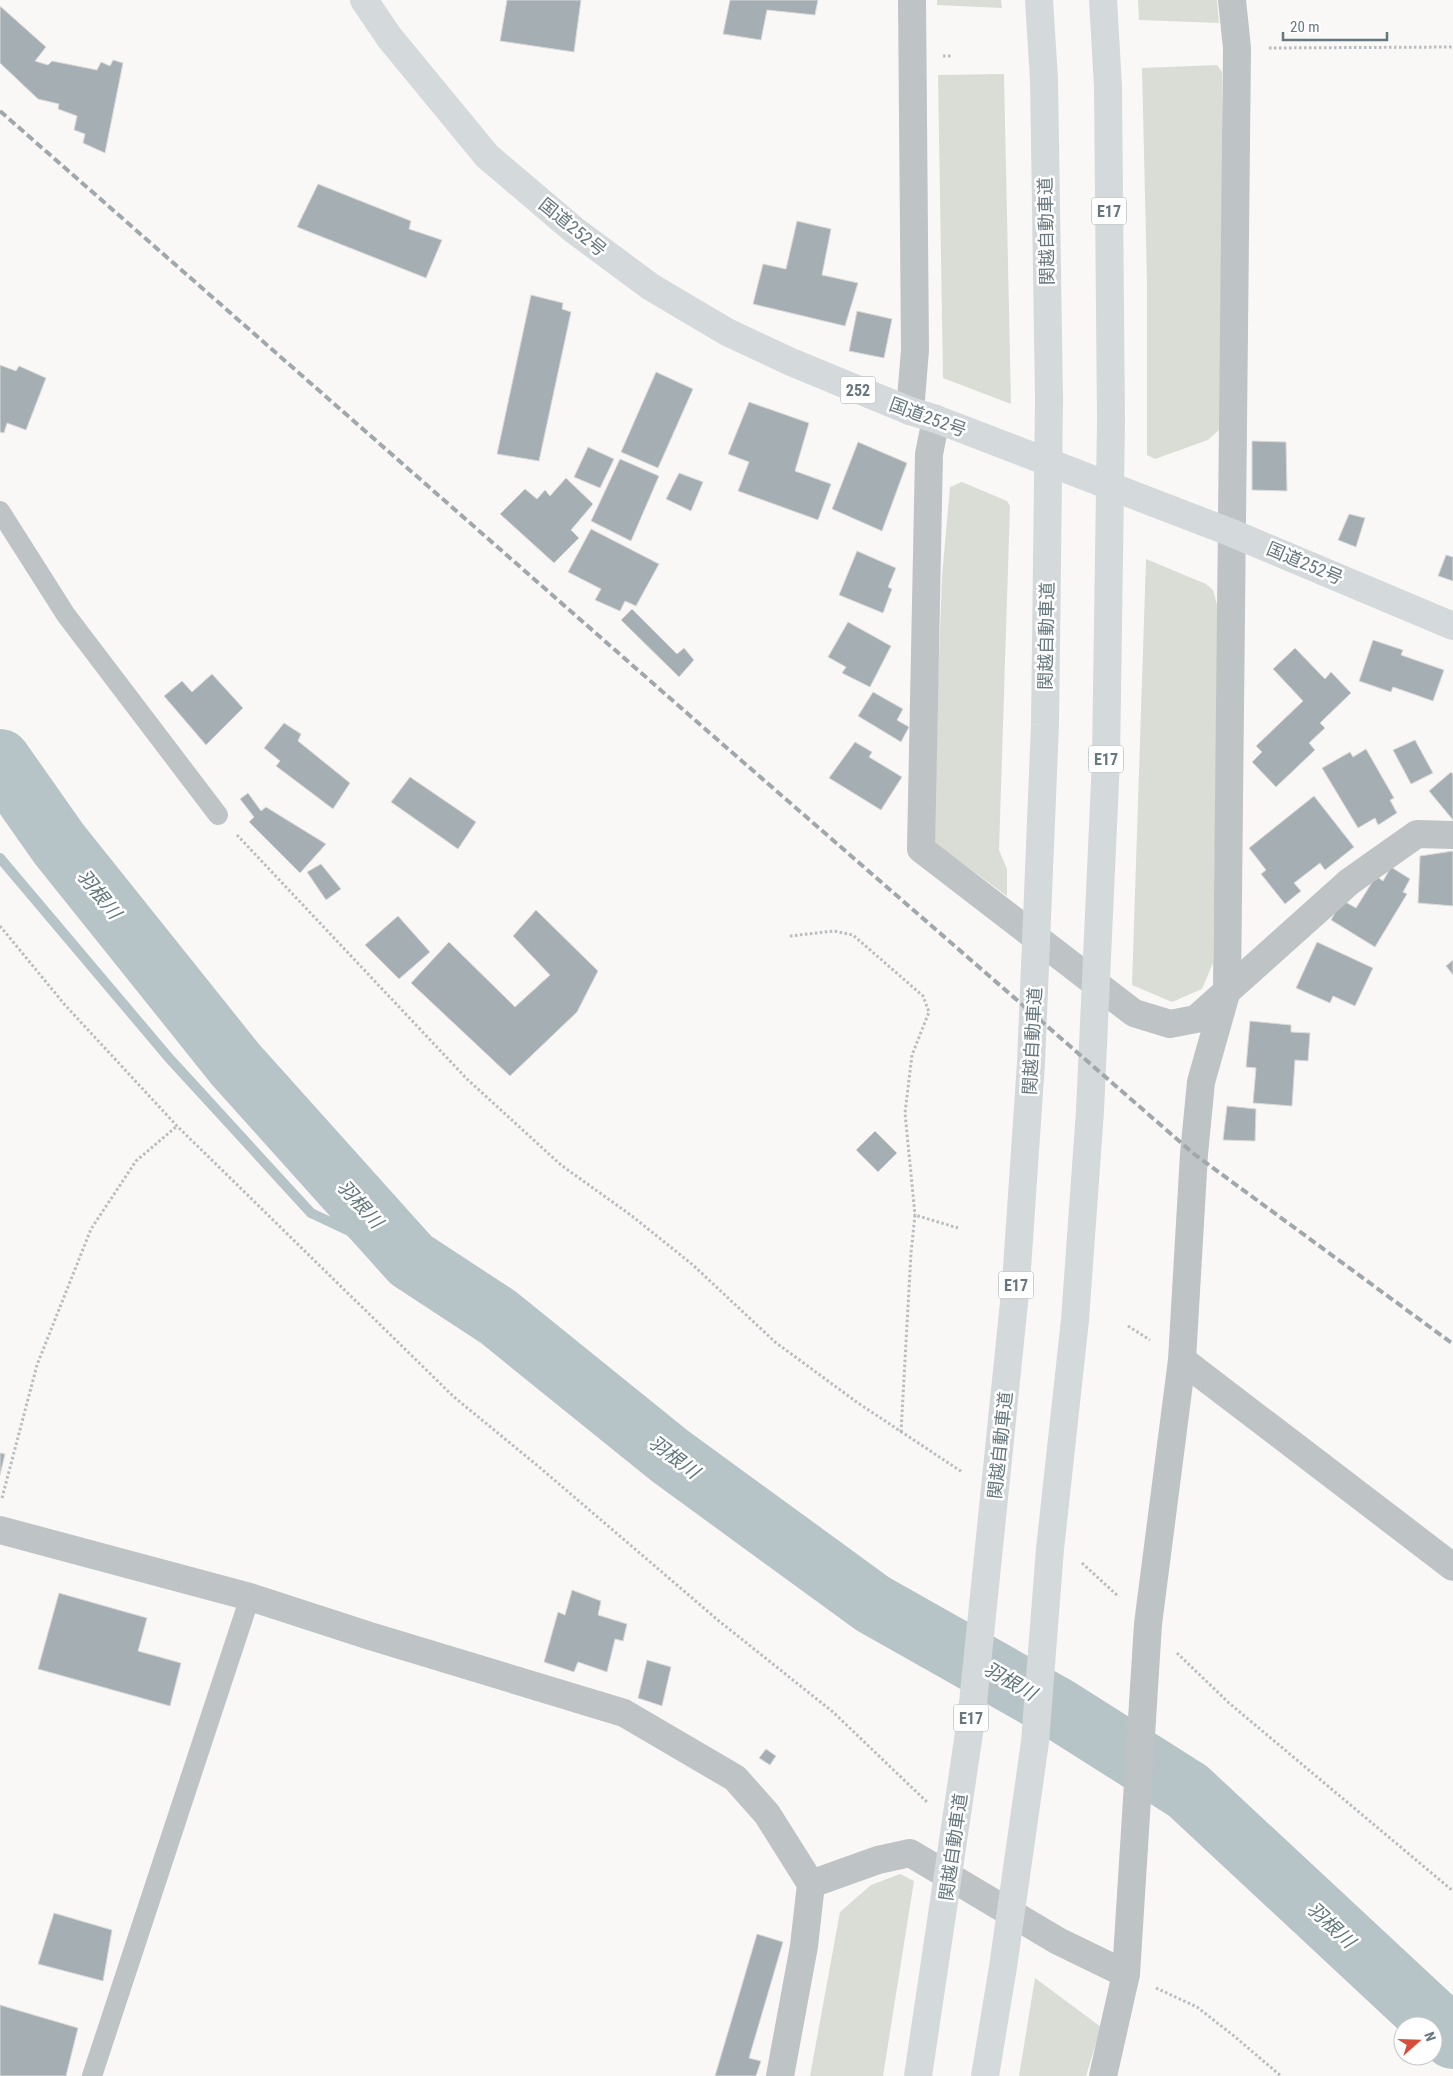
<svg xmlns="http://www.w3.org/2000/svg" width="1453" height="2076" font-family="'Roboto Condensed','Noto Sans JP',sans-serif">
  <style>
    .green { fill: #d9ddd6 }
    .lines { fill: none; stroke-linecap: round; stroke-linejoin: round }
    .stream { stroke: #b7c4c7; stroke-width: 10 }
    .river { stroke: #b7c4c7; stroke-width: 62 }
    .building { fill: #a5afb3; stroke: #dadad9 }
    .path { stroke: #b9bdbf; stroke-width: 3; stroke-dasharray: 2.5 2.5; stroke-linecap: butt }
    .service { stroke: #bec3c6; stroke-width: 20 }
    .minor { stroke: #bec3c6; stroke-width: 28 }
    .trunk { stroke: #d4d9db; stroke-width: 28 }
    .motorway { stroke: #d4d9db; stroke-width: 28 }
    .rail { stroke: #a0a8ac; stroke-width: 4; stroke-dasharray: 8 4; stroke-linecap: butt }
    .labels { text-anchor: middle; dominant-baseline: central; stroke-width: 5; stroke-linejoin: round; paint-order: stroke }
    .shield { fill: #fff; stroke: #94a0a5; stroke-width: 1 }
    .shield-label { font-size: 16px; font-weight: bold; fill: #66777f }
    .street-label { font-size: 18px; fill: #66777f; stroke: #fff }
    .water-label { font-size: 19px; font-style: italic; fill: #607679; stroke: #fff }
  </style>
  <rect width="100%" height="100%" fill="#f9f8f7"/>
  <g class="green">
    <polygon points="937,0 1001,0 1002,8 937,5"/>
    <polygon points="1138,0 1217,0 1219,23 1139,20"/>
    <polygon points="1217,65 1222,72 1223,236 1220,429 1208,440 1155,459 1147,455 1147,282 1142,68"/>
    <polygon points="1004,74 1011,404 943,378 938,75"/>
    <polygon points="962,482 1007,501 1010,506 999,850 1007,869 1007,896 932,841 942,576 950,487"/>
    <polygon points="1146,559 1206,584 1213,590 1219,612 1213,963 1202,989 1172,1002 1132,985"/>
    <polygon points="900,1874 914,1881 883,2076 810,2076 840,1912 871,1885"/>
    <polygon points="1035,1978 1101,2027 1086,2076 1019,2076"/>
  </g>
  <g class="lines">
    <polyline class="stream" points="0,858 169,1058 311,1213 411,1260"/>
    <polyline class="river" points="0,760 59,844 236,1065 411,1260 498,1317 670,1456 873,1604 1057,1708 1188,1791 1453,2038"/>
  </g>
  <g class="building">
    <polygon points="507,0 581,0 574,52 500,41"/>
    <polygon points="730,0 818,0 815,15 767,10 761,40 723,34"/>
    <polygon points="0,6 46,47 35,61 48,65 52,61 97,70 101,62 110,66 113,60 123,63 105,153 83,143 85,134 74,130 77,116 58,109 59,104 38,99 0,63"/>
    <polygon points="318,184 411,221 409,229 442,240 426,278 297,227"/>
    <polygon points="797,221 831,229 822,275 858,283 845,326 753,304 763,264 786,269"/>
    <polygon points="531,295 563,303 562,309 571,312 539,461 497,454"/>
    <polygon points="857,311 892,319 884,358 849,351"/>
    <polygon points="0,365 16,371 19,366 46,378 26,430 7,423 4,433 0,432"/>
    <polygon points="656,372 693,389 658,468 621,452"/>
    <polygon points="749,402 809,423 795,471 831,484 818,520 738,491 749,462 728,454"/>
    <polygon points="1252,441 1286,442 1287,491 1252,490"/>
    <polygon points="858,442 907,463 882,531 832,509"/>
    <polygon points="588,447 614,459 600,488 574,477"/>
    <polygon points="620,459 659,476 631,541 591,521"/>
    <polygon points="679,473 703,482 691,511 666,499"/>
    <polygon points="566,478 593,504 571,530 579,538 554,563 500,514 525,489 537,499 545,490 550,496"/>
    <polygon points="1349,514 1365,518 1356,547 1338,540"/>
    <polygon points="591,529 659,564 636,606 625,601 620,611 595,600 601,589 568,572"/>
    <polygon points="857,551 896,568 888,587 892,589 883,613 839,595"/>
    <polygon points="1446,555 1453,557 1453,581 1438,576"/>
    <polygon points="632,609 677,654 684,648 694,660 679,677 621,620"/>
    <polygon points="848,622 891,646 870,687 842,673 846,667 828,657"/>
    <polygon points="1373,640 1403,650 1401,655 1444,670 1433,701 1393,687 1391,692 1359,681"/>
    <polygon points="1295,648 1325,679 1331,672 1351,693 1320,723 1325,728 1309,743 1315,750 1276,787 1252,762 1262,752 1256,746 1303,701 1273,669"/>
    <polygon points="212,674 243,708 206,745 164,696 182,681 192,692"/>
    <polygon points="873,692 903,709 897,720 909,727 901,742 858,716"/>
    <polygon points="284,723 301,734 298,741 350,783 333,809 276,766 280,761 264,748"/>
    <polygon points="1415,740 1433,773 1411,784 1393,750"/>
    <polygon points="855,742 872,752 869,757 902,777 881,810 829,778"/>
    <polygon points="1366,749 1394,798 1390,800 1397,813 1378,825 1375,818 1358,828 1322,768 1350,752 1353,757"/>
    <polygon points="1451,772 1453,775 1453,820 1429,791"/>
    <polygon points="410,777 476,822 458,849 391,802"/>
    <polygon points="248,793 261,811 266,807 326,844 300,873 249,822 254,817 240,799"/>
    <polygon points="1314,796 1354,847 1325,870 1320,863 1294,883 1301,891 1285,904 1261,874 1266,870 1249,848"/>
    <polygon points="1453,851 1453,906 1418,903 1420,856"/>
    <polygon points="321,864 341,889 326,900 307,872"/>
    <polygon points="1391,867 1410,879 1403,892 1407,894 1375,947 1331,920 1342,900 1356,908 1376,876 1383,881"/>
    <polygon points="536,910 598,971 577,1012 510,1076 411,983 449,942 515,1007 550,975 513,936"/>
    <polygon points="398,916 430,952 399,979 365,945"/>
    <polygon points="1317,942 1373,968 1355,1006 1333,996 1330,1003 1296,988"/>
    <polygon points="1453,960 1453,975 1446,966"/>
    <polygon points="1250,1021 1291,1025 1291,1032 1310,1033 1308,1061 1295,1060 1292,1106 1253,1103 1256,1068 1246,1067"/>
    <polygon points="1227,1106 1256,1109 1255,1141 1223,1140"/>
    <polygon points="875,1131 897,1153 878,1172 856,1150"/>
    <polygon points="0,1453 5,1454 0,1475"/>
    <polygon points="572,1590 601,1601 598,1615 627,1624 623,1641 615,1639 607,1672 578,1662 574,1672 544,1662 558,1612 565,1615"/>
    <polygon points="59,1593 147,1618 138,1651 181,1663 170,1706 38,1669"/>
    <polygon points="647,1660 671,1667 662,1706 638,1698"/>
    <polygon points="766,1749 776,1756 770,1765 759,1758"/>
    <polygon points="54,1913 112,1930 103,1981 38,1964"/>
    <polygon points="757,1934 783,1942 749,2058 761,2061 756,2076 715,2076"/>
    <polygon points="0,2005 78,2028 66,2076 0,2076"/>
  </g>
  <g class="lines">
    <g class="path">
      <polyline points="1269,48 1453,47"/>
      <polyline points="943,56 952,56"/>
      <polyline points="237,835 467,1079 561,1165 632,1216 693,1265 775,1342 858,1403 962,1472"/>
      <polyline points="0,926 65,1005 177,1126 454,1397 538,1466 719,1621 833,1712 927,1802"/>
      <polyline points="790,936 834,931 853,935 923,996 929,1012 912,1055 905,1113 915,1215"/>
      <polyline points="1128,1326 1150,1340"/>
      <polyline points="901,1432 911,1253 915,1215 958,1228"/>
      <polyline points="2,1498 37,1365 91,1229 136,1161 177,1126"/>
      <polyline points="1082,1563 1119,1597"/>
      <polyline points="1177,1653 1229,1703 1453,1891"/>
      <polyline points="1156,1988 1197,2007 1234,2036 1281,2076"/>
    </g>
    <g class="service">
      <polyline points="0,511 66,615 218,815"/>
      <polyline points="92,2076 250,1597"/>
    </g>
    <g class="minor">
      <polyline points="910,411 915,350 912,0"/>
      <polyline points="936,419 929,454 921,849 1134,1013 1170,1024 1196,1019 1349,882 1417,834 1453,835"/>
      <polyline points="1182,1360 1453,1567"/>
      <polyline points="0,1530 250,1597 370,1636 624,1713 735,1778 767,1814 811,1884 804,1946 780,2076"/>
      <polyline points="811,1884 878,1860 910,1853 1058,1941 1126,1974"/>
      <polyline points="1103,2076 1126,1974 1148,1624 1182,1360 1194,1154 1201,1082 1227,990 1237,48 1232,0"/>
    </g>
    <polyline class="trunk" points="364,0 389,37 487,156 574,230 651,287 727,332 791,362 910,411 936,419 1232,533 1453,626"/>
    <g class="motorway">
      <polyline points="918,2076 972,1713 1016,1283 1031,1063 1045,725 1049,399 1044,79 1039,0"/>
      <polyline points="985,2076 1003,1967 1035,1742 1050,1549 1075,1320 1090,1111 1106,760 1111,422 1108,86 1103,0"/>
    </g>
    <polyline class="rail" points="0,111 704,728 1194,1154 1453,1344"/>
  </g>
  <g class="labels">
    <g class="shield">
      <rect x="1091.5" y="197.5" width="35" height="27" rx="4"/>
      <rect x="840.5" y="376.5" width="35" height="27" rx="4"/>
      <rect x="1088.5" y="745.5" width="35" height="27" rx="4"/>
      <rect x="998.5" y="1271.5" width="35" height="27" rx="4"/>
      <rect x="953.5" y="1704.5" width="35" height="27" rx="4"/>
    </g>
    <g class="shield-label">
      <text x="1109" y="211">E17</text>
      <text x="858" y="390">252</text>
      <text x="1106" y="759">E17</text>
      <text x="1016" y="1285">E17</text>
      <text x="971" y="1718">E17</text>
    </g>
    <g class="street-label">
      <text transform="translate(573 227) rotate(39)">国道252号</text>
      <text transform="translate(1046 231) rotate(-91)">関越自動車道</text>
      <text transform="translate(928 417) rotate(20)">国道252号</text>
      <text transform="translate(1305 563) rotate(23)">国道252号</text>
      <text transform="translate(1046 636) rotate(-89)">関越自動車道</text>
      <text transform="translate(1032 1041) rotate(-87)">関越自動車道</text>
      <text transform="translate(1000 1445) rotate(-84)">関越自動車道</text>
      <text transform="translate(953 1847) rotate(-82)">関越自動車道</text>
    </g>
    <g class="water-label">
      <text transform="translate(99 894) rotate(51)">羽根川</text>
      <text transform="translate(360 1204) rotate(48)">羽根川</text>
      <text transform="translate(674 1457) rotate(37)">羽根川</text>
      <text transform="translate(1010 1681) rotate(30)">羽根川</text>
      <text transform="translate(1331 1925) rotate(43)">羽根川</text>
    </g>
  </g>
  <g transform="translate(1418 2041) rotate(70)"><circle r="24" fill="#ffffff" stroke="#c2c9cc"/>
  <path d="M0-4L9 19L0 12L-9 19Z" fill="#d64d39"/>
  <text y="-8" font-size="14" font-weight="bold" text-anchor="middle" fill="#66777f">N</text>
  </g>
  <path d="M1283 32v8h104v-8" fill="none" stroke="#66777f" stroke-width="2.5"/>
  <text x="1290" y="32" font-size="15" fill="#66777f" stroke="#ffffff" stroke-width="4" paint-order="stroke">20 m</text>
</svg>
